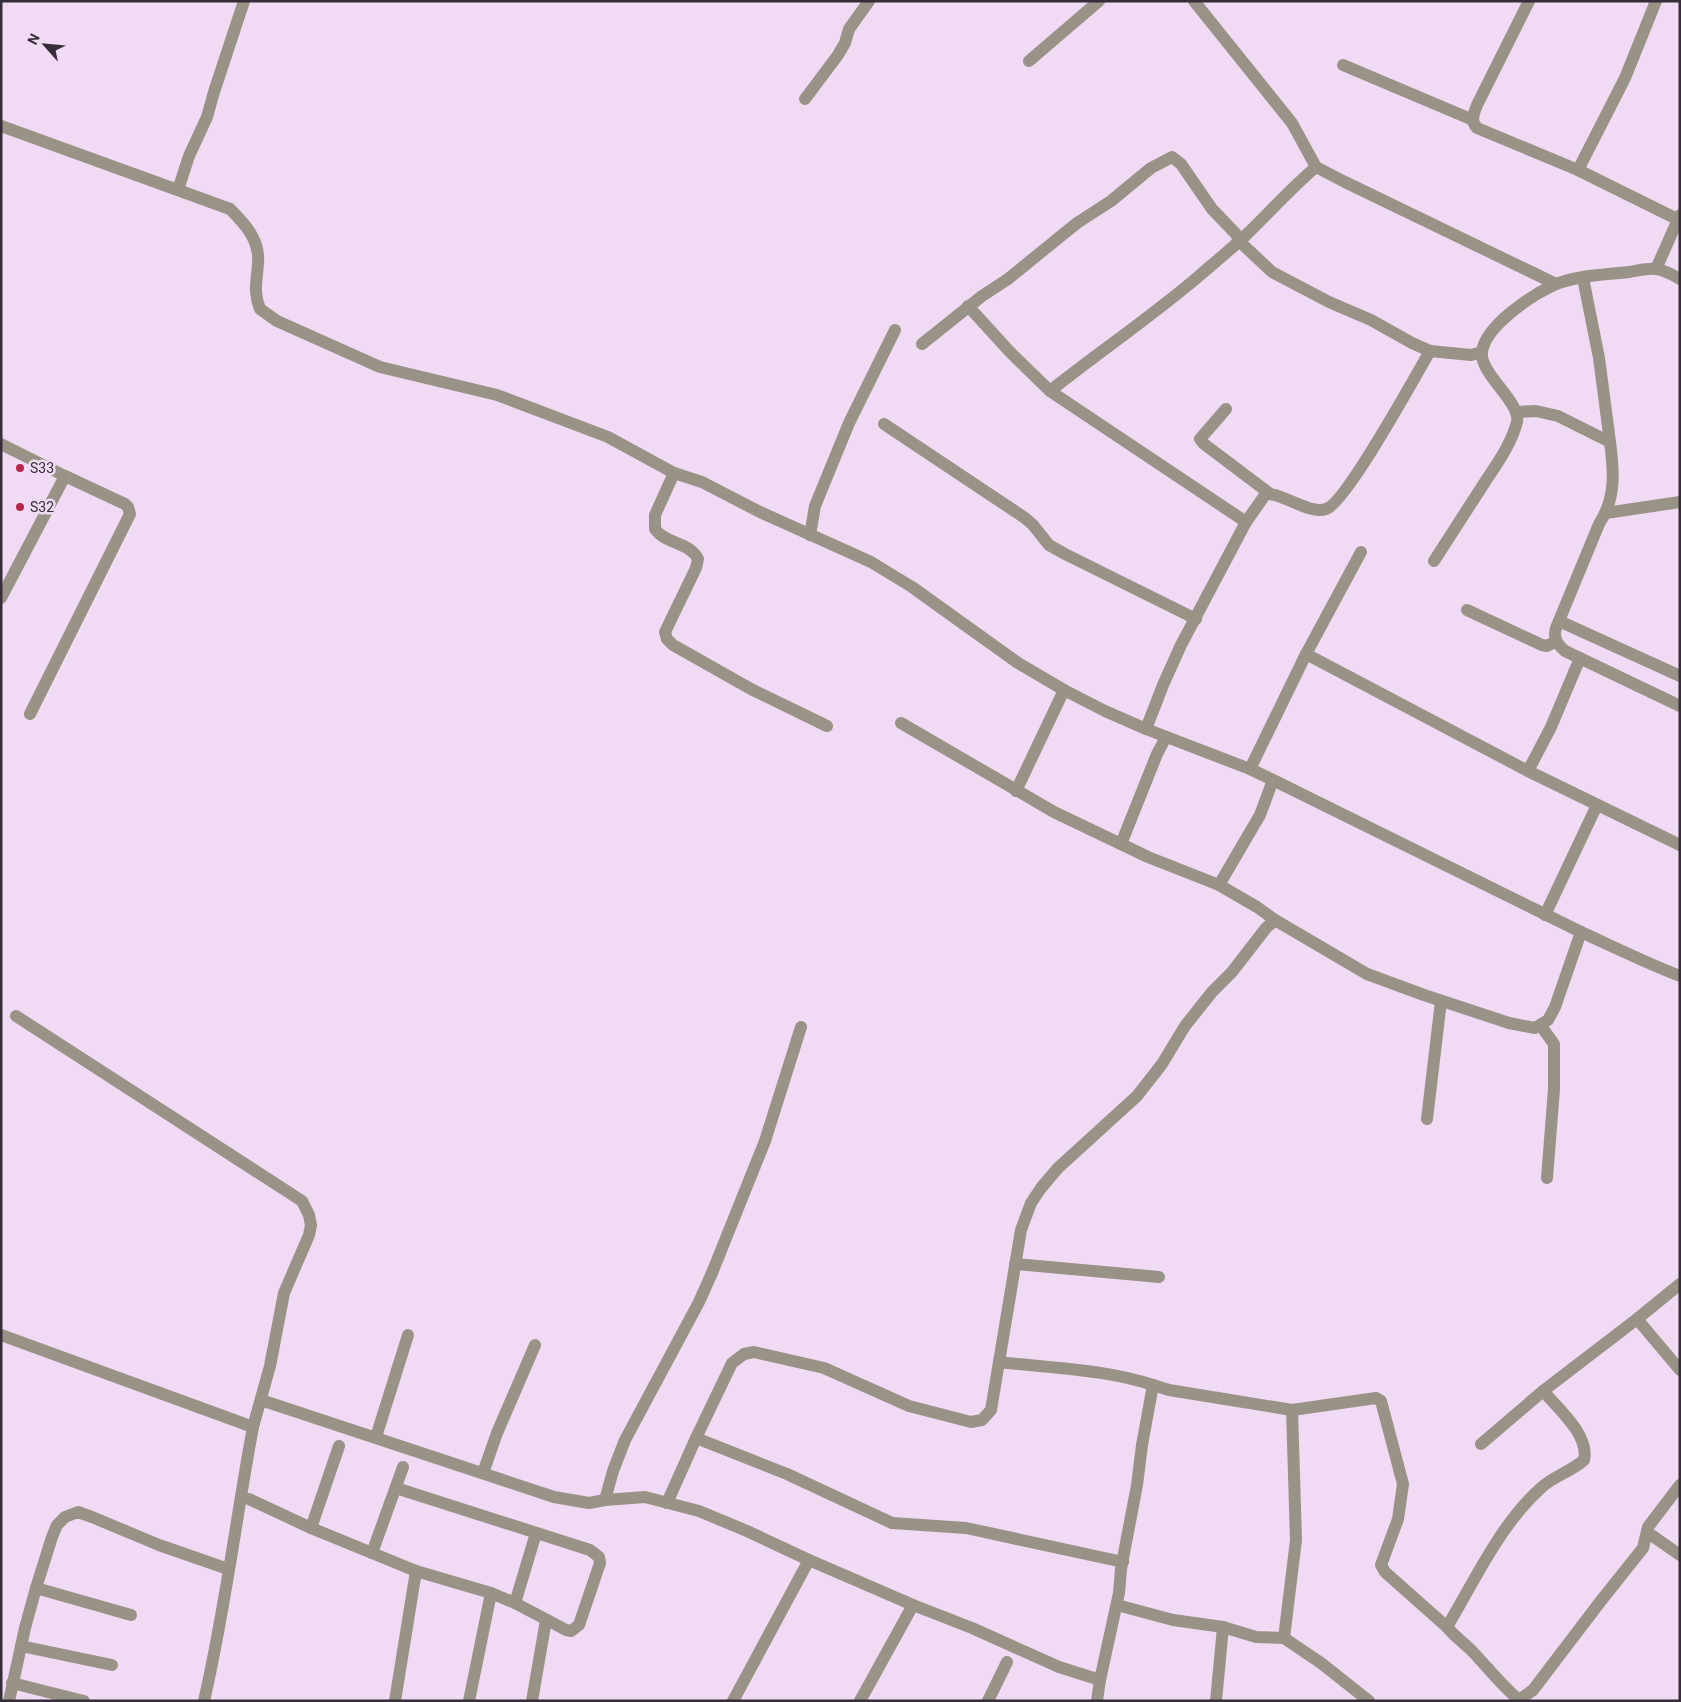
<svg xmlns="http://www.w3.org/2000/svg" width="1681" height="1702" font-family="Roboto,sans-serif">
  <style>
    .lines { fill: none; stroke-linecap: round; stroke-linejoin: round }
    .minor { stroke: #999387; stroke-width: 12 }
    .poi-dot { fill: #b72548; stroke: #f1daf4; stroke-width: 2 }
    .labels { text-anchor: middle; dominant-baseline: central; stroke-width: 5; stroke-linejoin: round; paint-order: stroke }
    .poi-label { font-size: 14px; fill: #352d37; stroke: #f1daf4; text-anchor: start }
  </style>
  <rect width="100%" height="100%" fill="#f1daf4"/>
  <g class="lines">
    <g class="minor">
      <path d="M1529 1 1477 105C1474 113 1470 121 1477 128L1578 170 1625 78 1656 1"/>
      <polyline points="1029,61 1099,1"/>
      <polyline points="1343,65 1473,120"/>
      <polyline points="805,99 838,55 845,43 849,29 869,1"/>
      <path d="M1 126 230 209C245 224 260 240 258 263 257 281 253 292 260 309L277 321 380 367 497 395 608 437 674 473 702 482 760 512 871 562 912 587 1018 663 1064 690 1105 711 1146 729 1250 769 1273 780 1581 932C1614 947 1646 963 1680 976"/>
      <polyline points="1316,167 1345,182 1556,284"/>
      <polyline points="1578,170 1677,219"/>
      <polyline points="178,190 189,156 207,117 214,92 244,1"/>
      <polyline points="1656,269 1680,215"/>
      <polyline points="1583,278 1599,358 1610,442"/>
      <polyline points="968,306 1010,352 1050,391 1246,522"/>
      <polyline points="922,344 982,296 1008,279 1077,223 1111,201 1151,168 1172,157 1181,164 1212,209 1236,234 1239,241 1272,272 1329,302 1371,320 1412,343 1430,351 1471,355 1482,352"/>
      <path d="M1050 391C1099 352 1151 317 1199 276 1214 263 1230 250 1245 236 1269 213 1291 188 1316 167L1292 123 1194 1"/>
      <polyline points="1226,409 1200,439 1204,444 1269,493"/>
      <path d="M1517 412 1536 411 1558 416 1610 442C1614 472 1616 498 1599 524L1556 628C1553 638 1557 644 1565 651L1680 706"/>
      <polyline points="884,424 1025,518 1033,525 1049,545 1065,554 1196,619"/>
      <polyline points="1,444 65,476 1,598"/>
      <path d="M674 473 655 515V529C665 544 690 542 698 559L696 568 665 632 667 639 673 645 751 689 827 726"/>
      <polyline points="1606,513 1680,502"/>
      <polyline points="810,535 815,506 849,423 895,330"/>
      <path d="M1434 561C1450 536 1467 510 1483 485 1496 465 1511 445 1517 422 1521 402 1479 373 1482 352 1485 326 1532 295 1554 285 1577 275 1605 275 1629 272 1637 271 1647 268 1655 269 1663 269 1673 275 1680 279"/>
      <polyline points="1467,610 1542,645 1547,646 1556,641"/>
      <polyline points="1559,621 1680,676"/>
      <polyline points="1306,654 1361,552"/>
      <polyline points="1580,658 1551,727 1528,771 1680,845"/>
      <polyline points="30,714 130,514 128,507 125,504 65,476"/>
      <path d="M1146 729 1163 685 1181 645 1246 522 1265 495C1277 489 1307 515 1326 509 1346 503 1416 375 1430 351"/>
      <polyline points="1250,769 1306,654 1528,771"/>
      <polyline points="1016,791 1064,690"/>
      <polyline points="1121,844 1157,754 1166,737"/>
      <polyline points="1219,885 1260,815 1273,780"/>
      <polyline points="1545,915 1597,805"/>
      <polyline points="1275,920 1367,974 1424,995 1509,1023 1535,1028 1548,1020 1555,1007 1581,932"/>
      <polyline points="1541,1026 1554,1044 1554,1089 1547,1178"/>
      <polyline points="1427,1119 1441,1001"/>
      <polyline points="1015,1264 1159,1277"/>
      <polyline points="1637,1319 1680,1370"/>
      <polyline points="1,1335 253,1427 270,1366 284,1293 309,1235 311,1225 309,1215 302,1201 16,1016"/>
      <path d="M999 1362C1050 1368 1105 1369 1153 1385L1142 1445 1137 1485 1121 1569 1119 1593 1100 1680 1097 1701"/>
      <path d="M1153 1385 1169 1390 1292 1410 1376 1398 1381 1401 1403 1484 1398 1519 1381 1565 1385 1572 1447 1627C1454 1636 1464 1643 1473 1652 1489 1669 1502 1686 1520 1701"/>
      <polyline points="261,1400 554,1497 589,1503 605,1500 613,1471 625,1440 699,1302 712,1273 765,1141 801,1027"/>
      <polyline points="376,1437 408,1335"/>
      <polyline points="696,1438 787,1474 892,1523 966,1528 1123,1562"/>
      <polyline points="1481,1444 1543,1391 1637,1319 1680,1284"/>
      <polyline points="483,1473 497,1433 535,1345"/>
      <polyline points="396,1488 590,1550 599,1557 600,1563 579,1625 571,1631 566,1630 515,1603 491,1593"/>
      <polyline points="249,1499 311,1528 416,1571 491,1593 469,1701"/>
      <polyline points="605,1500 645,1497 699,1511 747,1531 809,1560 913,1605 972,1628 1059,1667 1100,1680"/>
      <polyline points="667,1503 696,1438 732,1363 744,1354 754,1352 824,1368 909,1406 971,1422 982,1420 991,1410 1021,1230 1031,1203 1041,1188 1058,1168 1137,1096 1162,1064 1185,1026 1212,992 1232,972 1266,928 1275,920 1257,907 1219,885 1148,857 1054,812 901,723"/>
      <polyline points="311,1528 339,1446"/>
      <polyline points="1647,1532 1680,1555"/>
      <polyline points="372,1553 403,1467"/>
      <polyline points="36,1588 131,1615"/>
      <polyline points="515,1603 536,1533"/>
      <polyline points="1117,1605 1173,1620 1223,1627 1256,1637 1284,1638 1321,1663 1369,1701"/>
      <path d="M1447 1627C1475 1580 1501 1523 1542 1487 1554 1476 1572 1471 1584 1460 1590 1436 1558 1408 1543 1391"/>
      <polyline points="1284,1638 1296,1540 1292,1410"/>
      <polyline points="21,1646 112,1665"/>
      <polyline points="12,1683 84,1701"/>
      <polyline points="1519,1700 1533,1690 1600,1602 1643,1548 1648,1527 1680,1485"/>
      <polyline points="9,1701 25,1628 36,1588 52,1537 57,1525 65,1517 78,1512 92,1517 159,1545 228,1569"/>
      <path d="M204 1701C225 1611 236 1518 253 1427"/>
      <polyline points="395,1701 416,1571"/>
      <polyline points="532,1701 546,1620"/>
      <polyline points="733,1701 809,1560"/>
      <polyline points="860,1701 913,1605"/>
      <polyline points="988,1701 1007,1662"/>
      <polyline points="1216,1701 1223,1627"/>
    </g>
  </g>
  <g class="poi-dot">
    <circle cx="20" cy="468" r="5"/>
    <circle cx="20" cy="507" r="5"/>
  </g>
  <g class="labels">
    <g class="poi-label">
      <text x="30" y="468">S33</text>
      <text x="30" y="507">S32</text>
    </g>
  </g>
  <rect width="1681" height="1702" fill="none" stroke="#352d37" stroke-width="5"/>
  <g transform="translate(45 45) rotate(297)" stroke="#f1daf4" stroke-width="4" paint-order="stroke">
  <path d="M0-4L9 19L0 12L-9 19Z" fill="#352d37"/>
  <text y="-8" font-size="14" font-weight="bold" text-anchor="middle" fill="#352d37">N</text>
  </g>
</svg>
